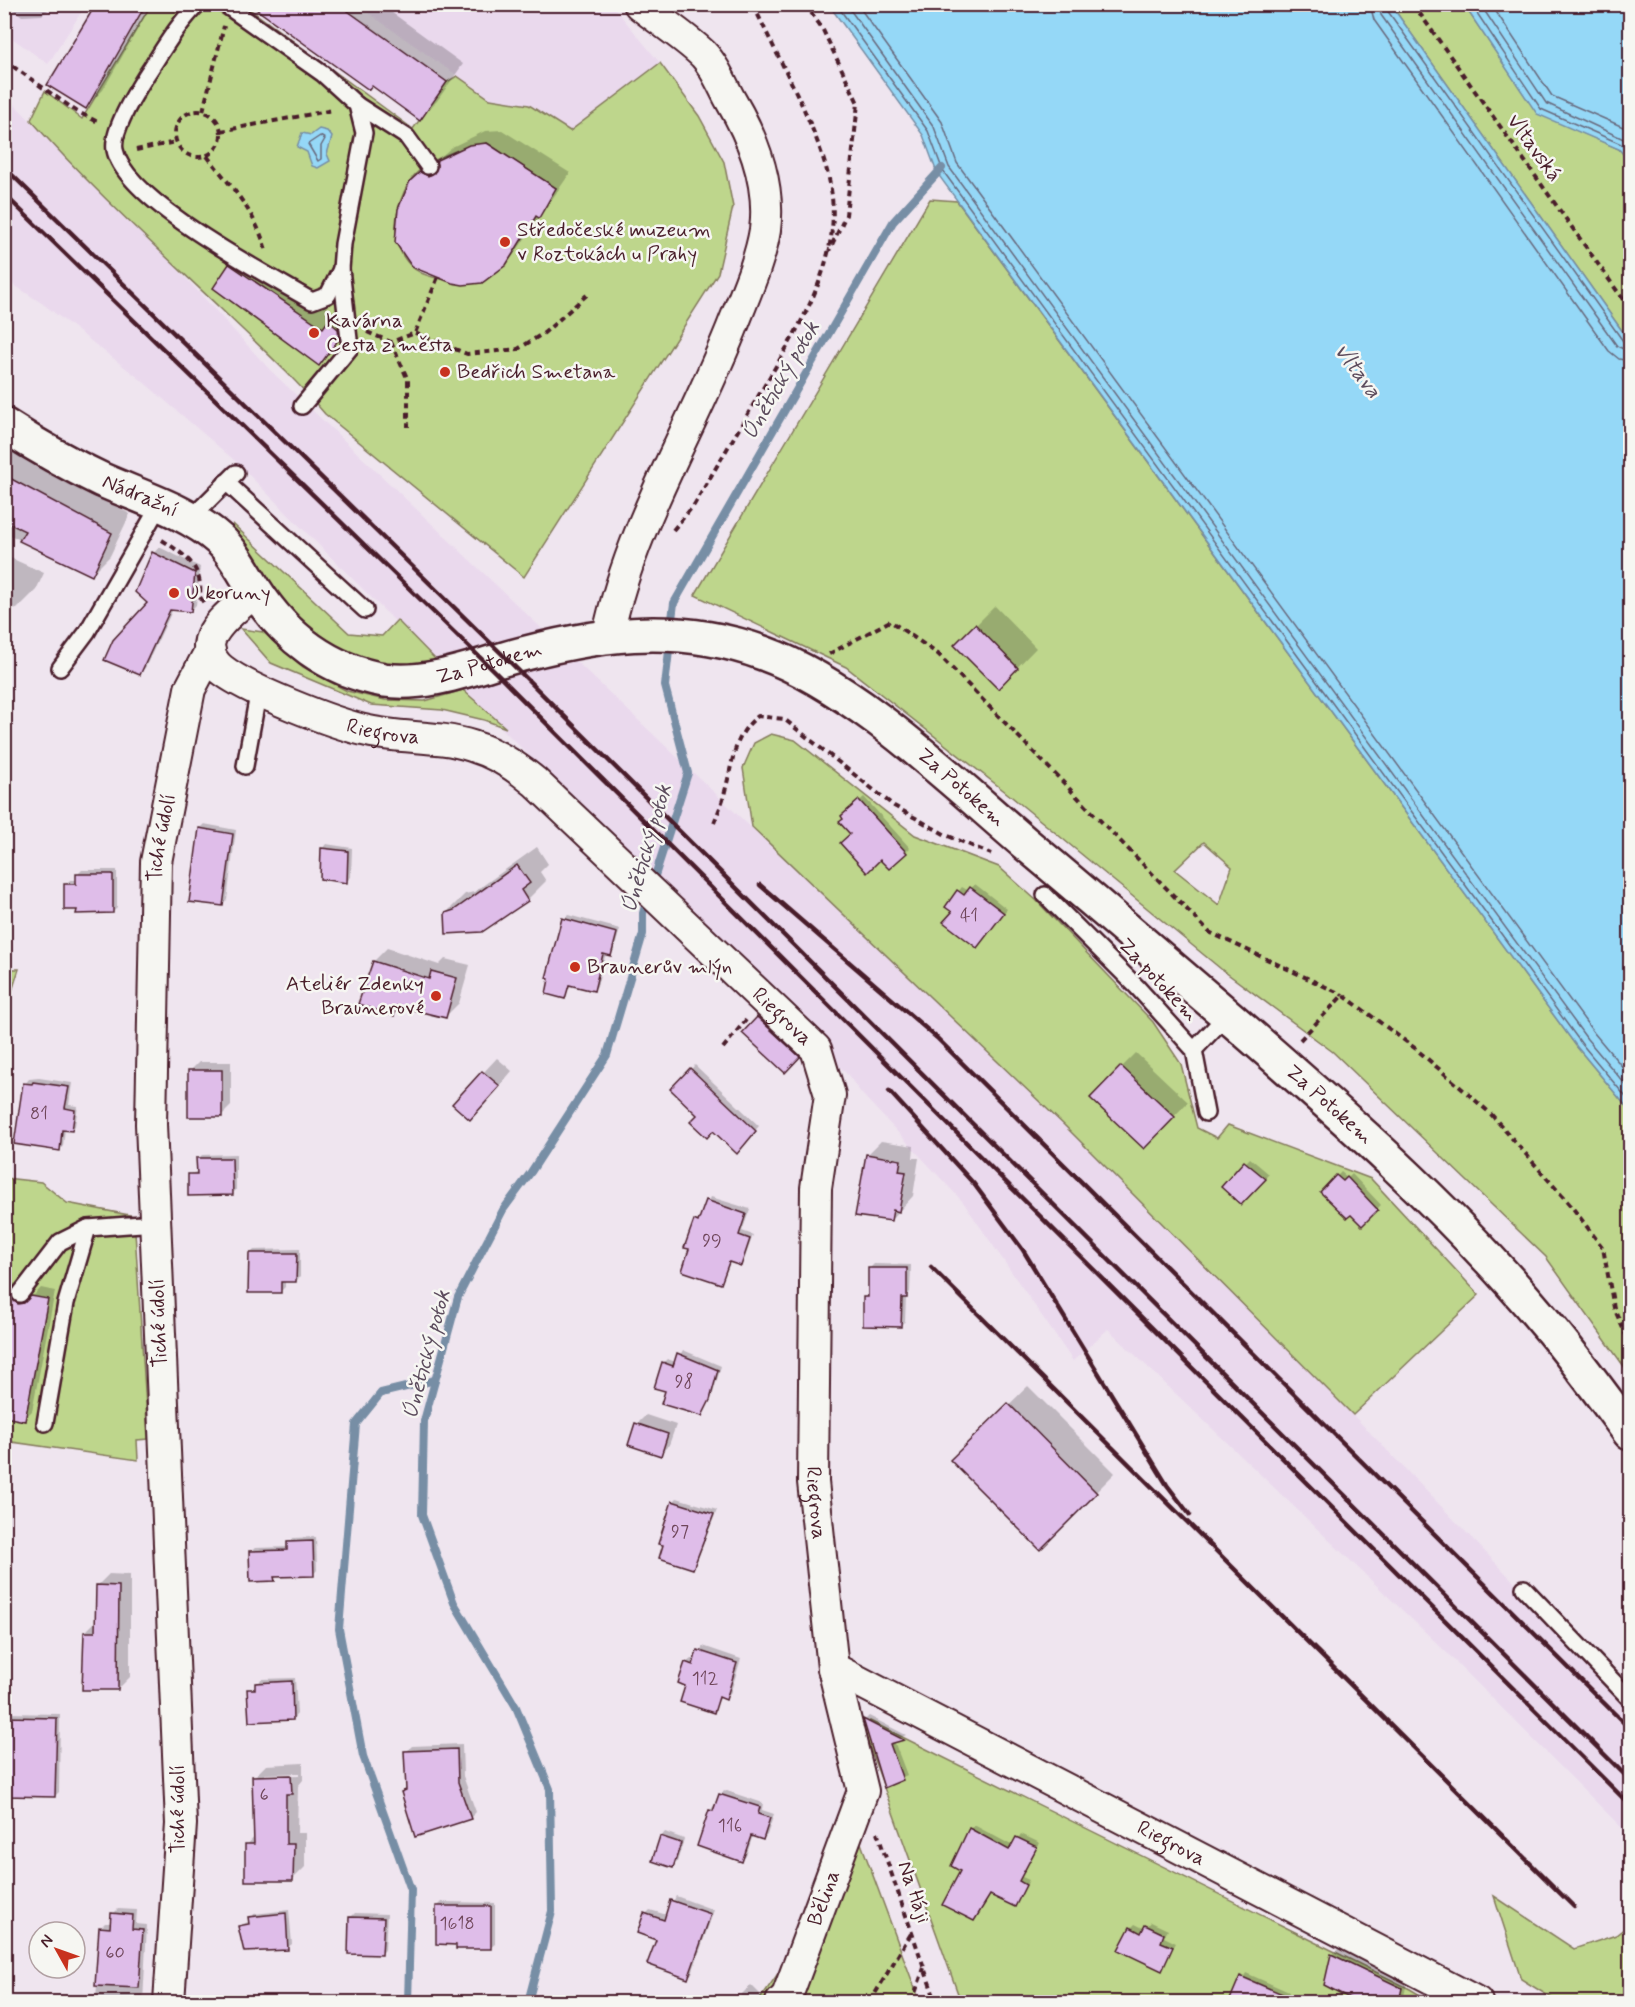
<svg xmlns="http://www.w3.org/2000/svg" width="1635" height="2007" font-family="Mynerve,sans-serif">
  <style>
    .built { fill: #ead9ed }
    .green { fill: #bed68c; stroke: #847a5c; stroke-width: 1.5; fill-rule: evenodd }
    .water { fill: #95d8f7; stroke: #778ea5; stroke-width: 1.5 }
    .shadow { fill: #0003; fill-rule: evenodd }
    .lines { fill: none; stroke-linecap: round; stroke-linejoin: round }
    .shore { stroke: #68697d; stroke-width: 1.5 }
    .stream { stroke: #778ea5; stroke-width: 8 }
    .building { fill: #dfbde9; stroke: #4a1f2b; stroke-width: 1.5 }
    .service-casing { stroke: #4a1f2b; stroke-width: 20 }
    .minor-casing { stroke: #4a1f2b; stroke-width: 34 }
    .secondary-casing { stroke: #4a1f2b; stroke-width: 38 }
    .path { stroke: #4a1f2b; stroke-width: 4; stroke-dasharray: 6 4.5; stroke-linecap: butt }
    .service { stroke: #f6f6f2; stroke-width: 15 }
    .minor { stroke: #f6f6f2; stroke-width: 30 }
    .secondary { stroke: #f6f6f2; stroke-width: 33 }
    .rail { stroke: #4a1f2b; stroke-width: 4.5 }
    .poi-dot { fill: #c8321e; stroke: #f6f6f2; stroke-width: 2 }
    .labels { text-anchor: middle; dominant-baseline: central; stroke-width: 5; stroke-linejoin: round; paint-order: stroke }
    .number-label { font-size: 18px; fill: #6f465a }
    .street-label { font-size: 21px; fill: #4a1f2b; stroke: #f6f6f2 }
    .poi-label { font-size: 21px; fill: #4a1f2b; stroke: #f6f6f2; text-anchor: start }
    .water-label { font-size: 22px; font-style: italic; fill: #5d4d5e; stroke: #f6f6f2 }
  </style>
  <rect width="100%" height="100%" fill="#efe5ef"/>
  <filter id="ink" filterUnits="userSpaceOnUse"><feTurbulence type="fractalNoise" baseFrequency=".0167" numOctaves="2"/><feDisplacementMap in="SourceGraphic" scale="12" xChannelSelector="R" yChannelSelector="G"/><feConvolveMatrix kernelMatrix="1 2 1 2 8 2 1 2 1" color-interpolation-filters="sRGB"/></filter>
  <g filter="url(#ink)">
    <g class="built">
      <polygon points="5,4 86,4 86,5 48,64 5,33"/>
      <polygon points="357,5 612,5 660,63 570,131 529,105 490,99"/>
      <polygon points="4,94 172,263 271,371 1064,1125 1353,1415 1630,1702 1630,1836 1443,1649 1108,1329 1073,1361 963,1202 861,1093 848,1075 234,460 140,379 43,304 5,279"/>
    </g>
    <g class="green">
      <path d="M151 5H244L413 129 447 82 457 76 490 99 529 105 570 131 660 63 699 116 724 162 733 207 718 273 524 577 325 414C292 375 255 342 219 307 155 246 89 186 31 120L45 91 82 119ZM487 143 556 188 539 217 536 216 506 265 482 283C461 280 427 282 411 266 388 244 394 207 410 181 423 161 465 145 487 143Z"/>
      <polygon points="1391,5 1464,5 1537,113 1619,149 1630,162 1630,342"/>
      <path d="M930 199 957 201 1577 1047 1630 1111V1375L1546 1257 1333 1052 1221 969 1007 793 846 667 695 595ZM1204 842 1232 867 1219 905 1175 870Z"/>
      <path d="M233 524 349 633 382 636 397 620 438 662C423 663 407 666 392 665 311 657 272 590 230 529Z"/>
      <polygon points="241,629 263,632 303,667 347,691 385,700 425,701 463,690 506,728 484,720 442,710 371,705 271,663"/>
      <polygon points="771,734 795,740 915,835 999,867 1036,900 1153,1022 1181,1064 1197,1128 1217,1138 1228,1125 1371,1179 1479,1295 1353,1415 1064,1125 752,827 743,768 754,743"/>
      <polygon points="5,969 19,969 5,1013 4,969"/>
      <polygon points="5,1178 41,1182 67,1203 134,1216 148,1439 137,1440 138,1460 5,1441"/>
      <polygon points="870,1721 1410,1989 1432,2002 961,2002 863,1729"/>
      <polygon points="855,1827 920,2002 758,2002 827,1904"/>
      <polygon points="1494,1896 1574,1949 1616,1935 1630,1924 1630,2002 1558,2002 1521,1979"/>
    </g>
    <g class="water">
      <polygon points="829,5 1391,5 1630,342 1630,1111 1577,1047 937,173 923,135"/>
      <polygon points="1464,5 1621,5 1630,16 1630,162 1619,149 1537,114"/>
      <polygon points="319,129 327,131 332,137 327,154 330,161 318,168 312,166 307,152 297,147 302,133 311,135"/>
    </g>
    <g class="shadow">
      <polygon points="5,4 55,4 42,15 22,16"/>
      <polygon points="97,4 152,4 103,90 86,107"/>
      <polygon points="259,4 380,4 463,64 437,101 419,119"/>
      <polygon points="502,130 570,173 513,256 497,271 481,281 411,182 452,147 485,131"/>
      <polygon points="244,251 337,314 343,308 353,324 319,364 230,265"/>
      <polygon points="12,450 130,514 110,556 91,575 4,532 4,458"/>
      <polygon points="159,547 200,567 196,605 190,611 173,609 145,668 139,673 154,553"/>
      <polygon points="4,555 44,573 36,590 17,609 4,604"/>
      <polygon points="995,606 1036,648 998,687 956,645"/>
      <polygon points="864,797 910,848 889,867 843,816"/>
      <polygon points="204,824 236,830 227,900 222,905 200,828"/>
      <polygon points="326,844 352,848 351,877 347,881 322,849"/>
      <polygon points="537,847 548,864 540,872 546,881 527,900 481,931 446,913 465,894 474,892"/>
      <polygon points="82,870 117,870 117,908 113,912 66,884 70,880 78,880 78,874"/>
      <polygon points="975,884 1007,909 981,942 947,906 962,887 969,891"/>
      <polygon points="568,915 620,929 614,950 610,955 606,953 597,986 593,990 571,984 564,998 551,978 564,919"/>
      <polygon points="387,948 439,965 445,959 470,965 459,1003 446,1016 402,1006 394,1014 374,961"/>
      <polygon points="762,1014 803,1052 785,1071 744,1033"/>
      <polygon points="1136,1053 1188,1102 1144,1147 1122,1067"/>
      <polygon points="497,1058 512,1071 484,1104 454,1104"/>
      <polygon points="199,1062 231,1062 231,1106 222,1115 190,1071"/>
      <polygon points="695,1065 759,1126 741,1147 699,1115 672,1089"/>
      <polygon points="39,1078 72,1083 69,1105 78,1106 75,1126 71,1130 65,1129 63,1146 59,1150 25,1084 29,1079"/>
      <polygon points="881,1141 914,1146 913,1158 919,1158 913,1196 891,1220 867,1155"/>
      <polygon points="236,1154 236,1190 232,1194 189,1175 198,1171 198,1159 202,1155"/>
      <polygon points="1250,1158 1269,1174 1241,1203 1223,1187"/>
      <polygon points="1341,1172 1348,1178 1352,1174 1381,1205 1362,1224 1322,1192"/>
      <polygon points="711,1197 750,1209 742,1231 753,1235 744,1260 740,1264 731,1261 721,1282 691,1248 695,1221 701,1218"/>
      <polygon points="300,1249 300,1277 296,1281 285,1281 285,1287 281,1291 250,1254 254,1250"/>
      <polygon points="874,1264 911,1265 910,1292 906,1297 905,1321 901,1325 865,1297 869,1293 870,1268"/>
      <polygon points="4,1282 18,1284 27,1296 34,1295 41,1288 55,1291 32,1411 24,1419 4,1416"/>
      <polygon points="683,1350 721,1366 711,1400 701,1414 667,1390 663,1363 667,1359 676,1362"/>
      <polygon points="1028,1386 1115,1473 1040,1548 952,1460"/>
      <polygon points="646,1415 676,1425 669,1445 660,1454 637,1424"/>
      <polygon points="4,1484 8,1484 9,1522 4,1533"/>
      <polygon points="677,1498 717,1510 696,1563 692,1567 665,1544 673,1502"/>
      <polygon points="316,1537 317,1570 313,1575 278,1576 274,1579 250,1552 255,1548 289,1547 293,1538"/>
      <polygon points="109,1574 130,1575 130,1677 118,1689 85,1632 96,1621 97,1586"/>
      <polygon points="703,1646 741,1659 730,1694 726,1698 721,1696 713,1711 687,1685 686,1663 691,1659 696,1660"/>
      <polygon points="295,1678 297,1714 293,1719 248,1690 257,1686 261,1679"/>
      <polygon points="4,1713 60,1714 59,1792 55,1796 4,1795"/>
      <polygon points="869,1716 906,1735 894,1741 907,1775 885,1786 865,1720"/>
      <polygon points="462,1744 463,1776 476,1812 470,1818 403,1793 407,1788 406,1752 412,1746"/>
      <path d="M303 1763V1780L298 1786 297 1833H305V1867L293 1879 247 1845 255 1836 254 1777 266 1765ZM299 1773V1776L264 1777V1774Z"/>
      <polygon points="724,1790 763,1803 762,1810 774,1814 767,1835 763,1839 753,1835 746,1856 742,1860 699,1846 711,1810"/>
      <polygon points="974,1825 1013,1846 1021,1834 1040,1843 1022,1877 1029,1880 1018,1901 1014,1906 991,1894 973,1919 970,1829"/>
      <polygon points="665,1832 684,1839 677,1862 673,1866 661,1837"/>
      <polygon points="676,1896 714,1910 692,1973 688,1977 658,1939 646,1914 650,1910 667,1915"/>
      <polygon points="442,1902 495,1903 495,1944 490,1948 438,1906"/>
      <polygon points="118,1909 137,1910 136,1924 147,1925 143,2002 96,2002 100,1928 105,1923 112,1923 113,1914"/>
      <polygon points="289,1910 292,1944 287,1948 239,1926 250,1921 254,1914"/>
      <polygon points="355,1913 387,1914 385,1950 381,1954 351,1917"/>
      <polygon points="1151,1922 1168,1930 1164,1937 1176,1943 1161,1969 1131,1928 1135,1924 1145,1929"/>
      <polygon points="1338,1949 1407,1981 1403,2002 1360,2002 1326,1985 1332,1955"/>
      <polygon points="1246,1973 1289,1992 1285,2002 1229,2002"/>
      <polygon points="751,1985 767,2001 734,2002"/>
    </g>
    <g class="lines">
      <g class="shore">
        <polyline points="836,4 928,131 943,171 1581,1043 1630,1102"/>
        <polyline points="846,4 934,127 949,167 1587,1039 1630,1090"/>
        <polyline points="857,4 942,122 957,163 1594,1033 1630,1076"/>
        <polyline points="1370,4 1374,20 1609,351 1619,359 1630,361"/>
        <polyline points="1379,4 1381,15 1617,346 1630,352"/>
        <polyline points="1386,4 1387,10 1623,341 1630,345"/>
        <polyline points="1471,4 1541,109 1621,144 1630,153"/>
        <polyline points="1480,4 1546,103 1630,142"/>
        <polyline points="1491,4 1552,96 1630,130"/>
        <polygon points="320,136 325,139 321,146 321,159 318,161 308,144"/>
      </g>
      <g class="stream">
        <polyline points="671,627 674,603 893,222 942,168"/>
        <polyline points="652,885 688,773 665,686 670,642"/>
        <polyline points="408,2002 411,1890 363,1756 339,1629 356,1424 381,1393 435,1380"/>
        <polyline points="528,2002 552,1911 550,1789 516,1707 454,1603 422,1515 424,1421 458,1297 503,1210 531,1172 607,1055 643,934 643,913 647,899"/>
      </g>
    </g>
    <g class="building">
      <polygon points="96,4 146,4 86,109 47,85"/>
      <polygon points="249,4 338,4 447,82 420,121 372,86 369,90"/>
      <polygon points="487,143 556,188 539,218 536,216 506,265 482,283 463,285 452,283 412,267 395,242 398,209 410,181 420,172 428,176 434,173 437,160 469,145"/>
      <polygon points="229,264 323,328 328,321 338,329 339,339 319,366 213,288"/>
      <polygon points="4,475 112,533 92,576 19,541 25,531 4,521"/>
      <polygon points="152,552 195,573 191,612 170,610 140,675 104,660 113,640 147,603 135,592"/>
      <polygon points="975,624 1018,668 998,689 954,645"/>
      <polygon points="859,800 907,853 889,869 880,860 867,873 840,843 850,834 839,822 843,819 841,816"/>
      <polygon points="199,828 233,834 223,906 189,902"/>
      <polygon points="321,848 348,851 347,883 320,879"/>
      <polygon points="517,865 530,883 521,890 528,901 482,932 446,934 445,913 454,910"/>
      <polygon points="76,874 113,874 113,913 76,914 77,910 64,910 64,884 76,884"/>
      <polygon points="970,887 1004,913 977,948 943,922 952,912 945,907 957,890 964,895"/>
      <polygon points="562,918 617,933 611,956 603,954 594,991 569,985 565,999 546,994 549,979 546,978"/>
      <polygon points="373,961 429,979 431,971 457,978 446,1018 397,1006 394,1016 358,1004"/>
      <polygon points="757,1017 800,1057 785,1073 742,1033"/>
      <polygon points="1121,1066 1175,1117 1144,1149 1090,1098"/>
      <polygon points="690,1068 756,1131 737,1154 713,1131 707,1138 690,1122 697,1115 670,1089"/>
      <rect x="188" y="1070" width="34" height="47"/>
      <polygon points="482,1071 500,1086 470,1120 452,1104"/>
      <polygon points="33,1082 69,1087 65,1108 75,1110 72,1131 62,1130 60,1151 14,1144 23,1083 32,1084"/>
      <polygon points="866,1154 901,1160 899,1171 906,1172 899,1212 893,1210 891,1221 855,1216"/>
      <polygon points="196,1158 232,1158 233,1195 188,1196 188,1174 197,1174"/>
      <polygon points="1244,1161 1266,1179 1241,1205 1221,1187"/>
      <polygon points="1336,1175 1343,1181 1347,1177 1378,1210 1362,1226 1351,1215 1347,1218 1320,1192"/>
      <polygon points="706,1200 746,1214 739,1235 750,1239 741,1266 729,1262 721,1284 682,1271 689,1249 684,1248 694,1220 698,1222"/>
      <polygon points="249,1253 297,1253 296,1282 281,1282 281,1293 248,1293"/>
      <polygon points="868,1268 907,1268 907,1298 902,1298 901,1327 863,1326 863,1297 868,1297"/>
      <polygon points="4,1291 10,1292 11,1298 18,1304 24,1303 31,1296 48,1299 25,1421 4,1417"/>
      <polygon points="677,1353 718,1370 710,1400 702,1416 661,1404 665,1391 654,1388 662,1362 673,1366"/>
      <polygon points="1008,1403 1097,1493 1040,1550 950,1460"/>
      <polygon points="635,1423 668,1434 661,1456 628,1445"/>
      <polygon points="672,1501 714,1514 693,1569 659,1558 663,1545 658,1544"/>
      <polygon points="313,1541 314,1576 274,1577 275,1581 250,1582 249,1551 287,1550 287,1542"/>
      <polygon points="96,1585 119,1586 118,1690 82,1690 84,1632 95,1632"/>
      <polygon points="697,1650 737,1663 726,1700 719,1697 714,1713 680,1702 685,1686 678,1683 685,1662 693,1665"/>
      <polygon points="292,1681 293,1720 249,1722 247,1689 255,1689 255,1683"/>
      <polygon points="4,1717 57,1718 55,1797 4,1796"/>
      <polygon points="863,1719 904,1740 890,1744 903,1780 884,1788"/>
      <polygon points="457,1749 458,1782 471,1819 415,1837 401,1792 406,1790 404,1751"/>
      <polygon points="291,1775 292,1794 286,1794 286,1844 294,1844 293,1881 245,1881 245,1844 254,1844 252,1776"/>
      <polygon points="719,1794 760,1807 758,1814 770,1818 763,1840 751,1836 742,1862 697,1846 709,1810 713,1811"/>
      <polygon points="969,1828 1009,1850 1016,1837 1037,1847 1019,1881 1026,1885 1015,1907 990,1895 974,1921 942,1905 960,1871 951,1866"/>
      <polygon points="660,1836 681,1843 673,1868 652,1861"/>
      <polygon points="670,1900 711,1914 688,1979 647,1964 656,1940 637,1933 644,1913 664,1920"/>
      <polygon points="436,1906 491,1906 491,1949 456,1949 456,1945 436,1944"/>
      <polygon points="111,1913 133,1915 132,1929 143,1930 139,1988 95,1986 99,1927 110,1928"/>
      <polygon points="286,1913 288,1950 244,1952 238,1926 249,1924 248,1917"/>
      <polygon points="349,1917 384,1918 382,1955 348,1954"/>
      <polygon points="1145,1925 1164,1934 1161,1942 1173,1947 1162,1971 1118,1950 1130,1927 1141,1933"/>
      <polygon points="1331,1954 1402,1988 1399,2002 1357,2002 1324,1985"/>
      <polygon points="1240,1976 1301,2002 1229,2002"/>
    </g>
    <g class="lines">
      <g class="service-casing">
        <g id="service">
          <path d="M198 4C177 25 163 50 147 74 137 90 111 131 115 150 125 201 267 274 312 301L328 295 341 269"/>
          <polyline points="224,4 323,74 357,105 364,133 343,244 341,269 350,348 302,406"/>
          <polyline points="357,105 407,137 428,166"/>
          <polyline points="226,482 365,610"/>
          <polyline points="189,520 236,473"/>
          <polyline points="60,668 87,632 159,506"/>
          <polyline points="245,766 259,689"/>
          <polyline points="1045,895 1137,987 1194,1050 1206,1113"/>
          <polyline points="1194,1050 1227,1015"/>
          <polyline points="20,1294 60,1242 88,1228 155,1223"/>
          <polyline points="45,1423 66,1303 88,1228"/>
          <polyline points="1524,1588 1630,1699"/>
        </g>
      </g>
      <g class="minor-casing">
        <g id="minor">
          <path id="s1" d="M256 591C242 604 210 625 209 646 209 655 214 663 221 669 247 690 335 724 368 731 402 739 438 735 472 746 495 753 516 766 535 782L816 1049 830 1095 816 1188 813 1482 833 1668 863 1791 787 1996 781 2002"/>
          <path d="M608 635C631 524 694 426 735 320 746 292 760 261 765 230 771 184 754 140 731 101 723 87 715 66 703 54 684 36 660 21 639 4"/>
          <path id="s2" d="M833 1668 1477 2002"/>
          <path id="s3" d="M169 2002 181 1824 151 1124 156 862 190 689 210 651"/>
        </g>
      </g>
      <g class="secondary-casing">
        <g id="secondary">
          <path id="s4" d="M4 425C35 445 68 464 102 480 140 497 188 511 220 540 234 553 244 573 255 590 285 637 328 670 384 680 424 686 466 670 504 659 592 634 674 621 763 653 855 686 952 781 1026 844 1091 898 1155 954 1220 1009 1333 1107 1447 1205 1543 1320 1574 1356 1602 1395 1630 1433"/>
        </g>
      </g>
      <g class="path">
        <polyline points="805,4 822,28 858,103 846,215 829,251"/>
        <polyline points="1413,4 1630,309"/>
        <polyline points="4,60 76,111 100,123"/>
        <circle cx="198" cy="134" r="23"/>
        <polyline points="203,111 224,26"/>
        <polyline points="221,131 333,110"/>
        <polyline points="136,150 176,142"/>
        <path d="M207 156C230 185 257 214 266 251"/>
        <polyline points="367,332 391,342 415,333 438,277"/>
        <polyline points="415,333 467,354 518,349 544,333 588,294"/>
        <polyline points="391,342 408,380 408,427"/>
        <path d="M673 530 694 505C718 464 742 424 766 383 804 318 849 250 827 171 811 114 778 59 753 4"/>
        <path d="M162 540C185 555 203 566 200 597L204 603"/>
        <polyline points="829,654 890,621 938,654 1209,932 1343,995"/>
        <path d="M714 823C718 812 723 802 725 791 733 763 733 735 758 716L784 719 894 806 946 835 991 854"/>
        <polyline points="1300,1040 1343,995 1416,1049 1490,1113 1572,1207 1603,1248 1614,1308 1630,1344"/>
        <polyline points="723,1048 746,1020"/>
        <polyline points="877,1832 936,2002"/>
        <polyline points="870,2002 912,1932"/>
        <polyline points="912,2002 924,1968"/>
      </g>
      <use href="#service" class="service"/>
      <use href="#minor" class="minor"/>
      <use href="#secondary" class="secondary"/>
      <g class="rail">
        <polyline points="4,167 507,659 1630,1780"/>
        <polyline points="4,194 495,672 1630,1805"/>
        <polyline points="760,885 937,1038 1630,1729"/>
        <polyline points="889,1091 974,1184 1023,1250 1167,1485 1190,1515"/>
        <polyline points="931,1267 1574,1907"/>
      </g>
    </g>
  </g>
  <g class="poi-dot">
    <circle cx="505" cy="242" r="6"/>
    <circle cx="314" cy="333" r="6"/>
    <circle cx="445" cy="372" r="6"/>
    <circle cx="174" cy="593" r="6"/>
    <circle cx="575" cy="967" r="6"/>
    <circle cx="436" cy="996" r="6"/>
  </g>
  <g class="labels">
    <g class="number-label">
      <text x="969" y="916">41</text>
      <text x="39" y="1114">81</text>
      <text x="712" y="1241">99</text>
      <text x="684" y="1382">98</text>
      <text x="680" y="1532">97</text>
      <text x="705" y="1679">112</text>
      <text x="264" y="1795">6</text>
      <text x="730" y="1826">116</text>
      <text x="457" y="1924">1618</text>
      <text x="115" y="1953">60</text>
    </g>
    <g class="street-label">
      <text transform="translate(1534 148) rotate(54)">Vltavská</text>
      <text stroke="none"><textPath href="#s4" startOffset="154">Nádražní</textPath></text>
      <text stroke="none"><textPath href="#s4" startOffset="576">Za Potokem</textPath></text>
      <text stroke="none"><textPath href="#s1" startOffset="276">Riegrova</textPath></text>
      <text stroke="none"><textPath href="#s4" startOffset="1096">Za Potokem</textPath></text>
      <text stroke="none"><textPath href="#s3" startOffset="1166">Tiché údolí</textPath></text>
      <text transform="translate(1158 980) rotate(47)">Za potokem</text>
      <text stroke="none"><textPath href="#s1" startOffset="780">Riegrova</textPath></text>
      <text stroke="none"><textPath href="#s4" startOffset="1582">Za Potokem</textPath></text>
      <text transform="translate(159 1323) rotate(-92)">Tiché údolí</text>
      <text stroke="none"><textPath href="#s1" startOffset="1284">Riegrova</textPath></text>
      <text transform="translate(178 1809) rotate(-90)">Tiché údolí</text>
      <text stroke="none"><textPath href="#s2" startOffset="381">Riegrova</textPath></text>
      <text transform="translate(914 1892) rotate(71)">Na Háji</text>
      <text transform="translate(824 1898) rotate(-70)">Bělina</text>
    </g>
    <g class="poi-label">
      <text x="517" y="230">Středočeské muzeum<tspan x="517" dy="24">v Roztokách u Prahy</tspan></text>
      <text x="326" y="321">Kavárna<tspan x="326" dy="24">Cesta z města</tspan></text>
      <text x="457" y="372">Bedřich Smetana</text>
      <text x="186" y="593">U koruny</text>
      <text x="587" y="967">Braunerův mlýn</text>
      <text x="424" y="984" text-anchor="end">Ateliér Zdenky<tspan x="424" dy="24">Braunerové</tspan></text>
    </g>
    <g class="water-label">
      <text transform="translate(1357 371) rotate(53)">Vltava</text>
      <text transform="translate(781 381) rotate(-60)">Únětický potok</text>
      <text transform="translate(647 849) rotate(-74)">Únětický potok</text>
      <text transform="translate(427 1355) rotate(-75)">Únětický potok</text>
    </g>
  </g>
  <rect width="1635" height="2007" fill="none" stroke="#f6f6f2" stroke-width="24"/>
  <rect x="12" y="12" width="1611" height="1983" fill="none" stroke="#4a1f2b" stroke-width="2" filter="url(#ink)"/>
  <g transform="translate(57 1950) rotate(310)"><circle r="28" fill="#f6f6f2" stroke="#b1a0a2" stroke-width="1.5"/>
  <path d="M0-4.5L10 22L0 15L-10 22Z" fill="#c8321e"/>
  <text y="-9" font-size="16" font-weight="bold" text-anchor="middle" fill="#4a1f2b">N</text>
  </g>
</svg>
